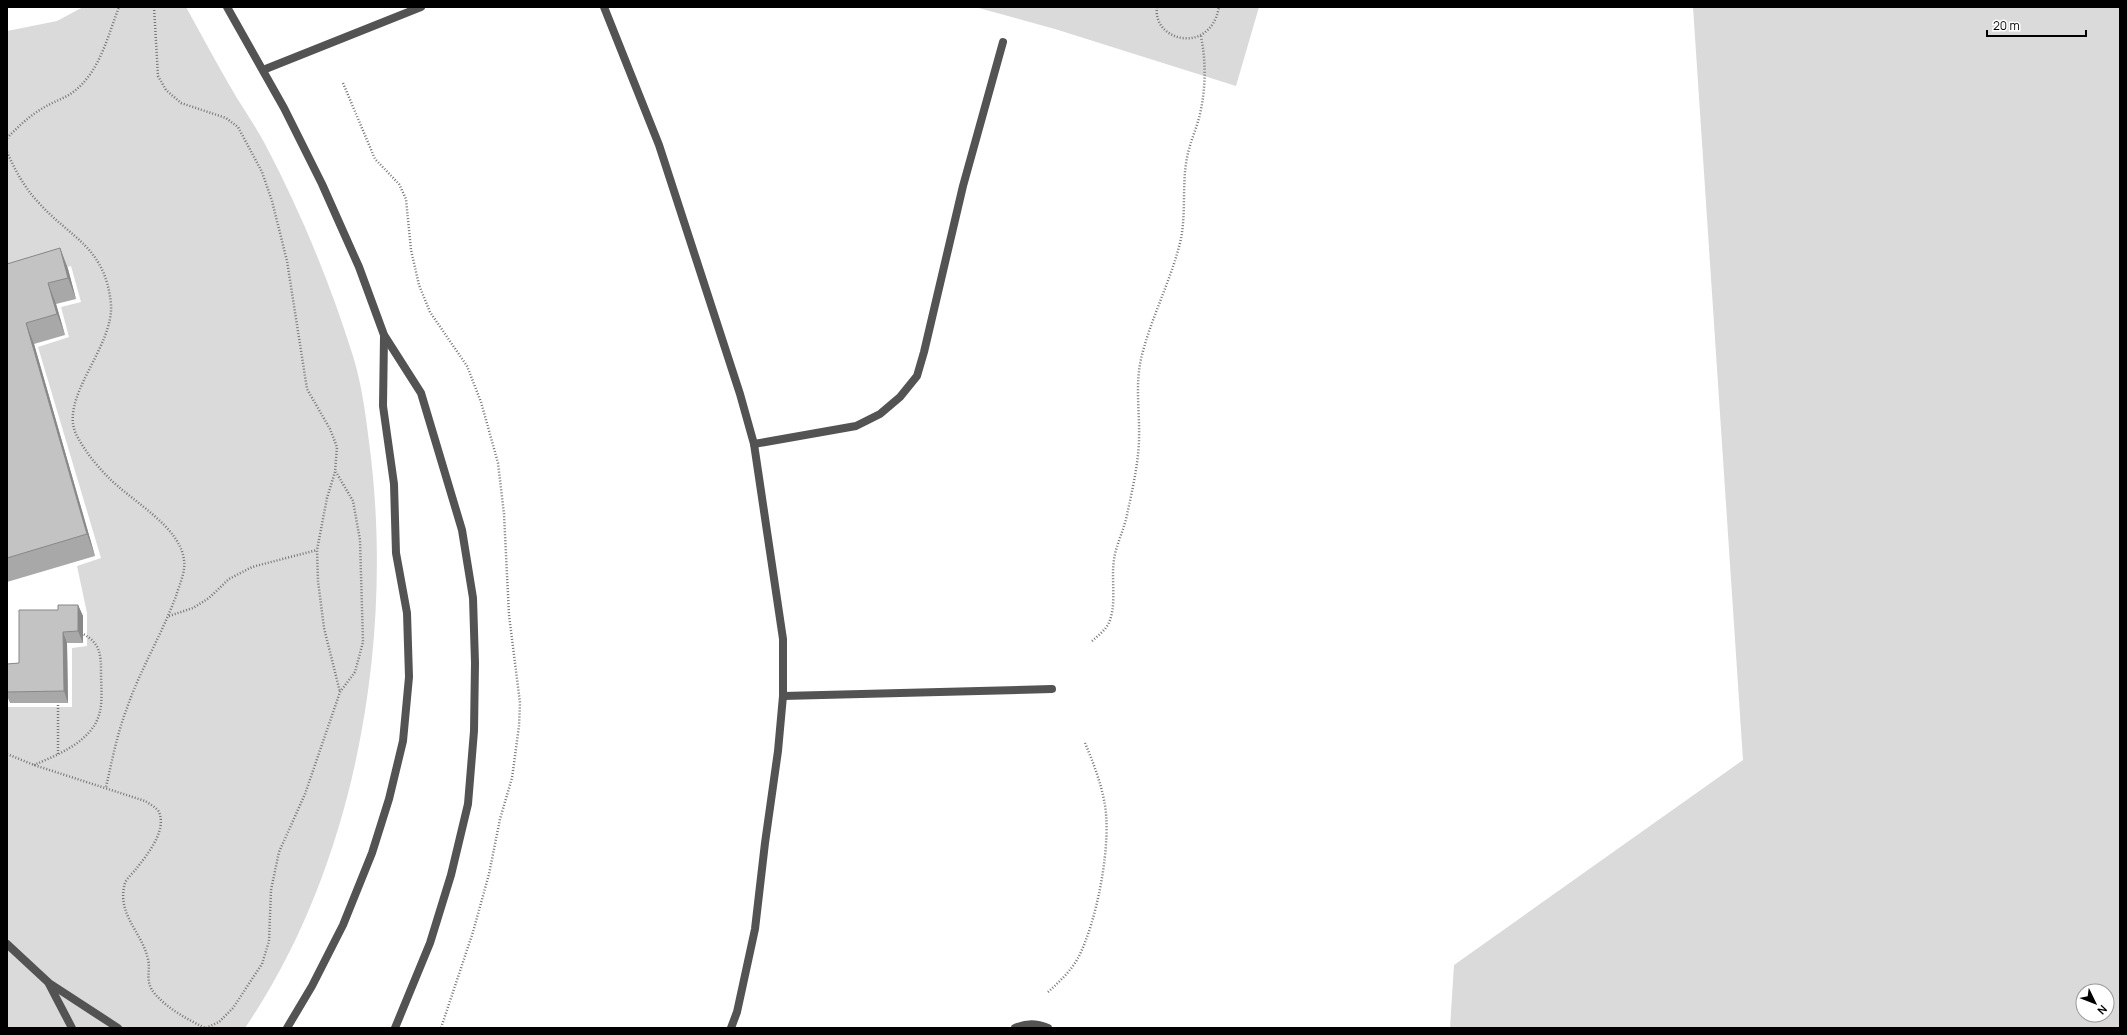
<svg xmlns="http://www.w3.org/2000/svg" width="2127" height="1035" font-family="Manrope,sans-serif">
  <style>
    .green { fill: #dadada; fill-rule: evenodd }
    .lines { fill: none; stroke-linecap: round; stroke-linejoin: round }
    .path { stroke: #757575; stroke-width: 2.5; stroke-dasharray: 1 2; stroke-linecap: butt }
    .service { stroke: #535353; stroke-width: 8 }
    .minor { stroke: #535353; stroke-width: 8 }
    .wall { fill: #a8a8a8 }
    .shaded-wall { fill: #888 }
    .building { fill: #c3c3c3; stroke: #888 }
  </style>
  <rect width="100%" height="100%" fill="#fff"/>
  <g class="green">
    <path d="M83 7H186C201 34 216 62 231 88 242 107 255 125 265 144 301 212 330 283 353 356 363 388 367 425 371 458 393 648 354 868 245 1028H7V707H72V648L87 646V613L77 566 101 558 38 347 69 337 61 307 81 302 71 266 7 284V31L57 21Z"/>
    <polygon points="975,7 1259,7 1236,86 1055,29"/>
    <path d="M1693 7H2120V1028H1450L1454 965 1743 760ZM2083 991H2107V1015H2083Z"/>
  </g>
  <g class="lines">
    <g class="path">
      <polyline points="154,7 158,76 166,90 181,103 226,118 238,127 262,172 272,201 287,261 307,389 330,429 337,447 335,472 327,498 317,550 318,581 324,628 340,692"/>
      <path d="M1157 7C1152 41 1210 56 1219 7"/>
      <polyline points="343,83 375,159 399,184 406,199 411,250 419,285 430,312 467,366 481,402 498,463 504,514 509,615 520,703 519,726 512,778 500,819 489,874 473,932 441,1028"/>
      <path d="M7 138C18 127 29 116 43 108 54 101 67 98 77 89 101 68 108 35 119 7"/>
      <path d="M7 152C15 170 24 187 38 202 71 239 105 246 111 304 114 348 57 399 77 436 85 451 96 465 108 477 131 501 180 526 184 560 186 571 179 586 176 596 162 634 140 670 127 708 117 734 112 761 106 787"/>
      <polyline points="169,616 193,608 209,598 229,579 252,567 317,550"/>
      <path d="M1092 641C1099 635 1107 629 1110 620 1117 599 1110 576 1115 554 1118 541 1124 529 1127 515 1132 491 1138 466 1139 441 1140 414 1135 386 1141 359 1150 320 1170 283 1180 243 1187 214 1181 182 1188 153 1191 140 1197 127 1200 114 1206 87 1206 62 1201 36"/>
      <path d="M7 754 34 765 145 801C150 804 157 808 159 812 167 831 147 855 136 869 133 873 127 878 125 883 116 914 142 932 148 959 151 972 144 981 155 994 168 1009 187 1019 205 1028"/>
      <polyline points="58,754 58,703"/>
      <path d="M34 765C57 755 91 742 99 715 103 702 101 686 101 672 101 654 100 643 83 634"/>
      <path d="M1048 992C1059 982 1071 971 1078 958 1097 922 1113 840 1104 800 1100 780 1093 762 1085 743"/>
      <polyline points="206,1028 219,1022 233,1008 262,964 269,941 271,890 279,852 305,794 340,692 355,672 363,642 360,540 353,501 336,472"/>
    </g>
    <g class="service">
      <polyline points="7,944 49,983 118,1028"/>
      <polyline points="49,984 72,1028"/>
    </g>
    <g class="minor">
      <polyline points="227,7 284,108 322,184 359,267 384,335 421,393 462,530 473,598 475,663 474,731 468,804 451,875 430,943 395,1028"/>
      <polyline points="604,7 659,145 740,394 754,444 783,639 783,696 778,751 765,843 755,929 737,1012 731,1028"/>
      <polyline points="263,70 421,7"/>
      <polyline points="754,444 856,426 880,414 900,397 917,376 924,352 963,186 1003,42"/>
      <polyline points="783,696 1052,689"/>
      <polyline points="287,1028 312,986 343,925 372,853 389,799 403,741 409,677 407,613 396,553 394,484 383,406 384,336"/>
      <path d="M1015 1028C1027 1023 1036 1023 1048 1028"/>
    </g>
  </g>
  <g class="wall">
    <polygon points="60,248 68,269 76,299 56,304 65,335 34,344 95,556 7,582 7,264"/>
    <polygon points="78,605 83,616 83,643 67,643 68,703 10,703 7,696 7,664 19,663 58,610"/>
  </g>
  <g class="shaded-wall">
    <polygon points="60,248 68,269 76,299 68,278"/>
    <polygon points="48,283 56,304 65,335 57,314"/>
    <polygon points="26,323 34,344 95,556 87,534"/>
    <polygon points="78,605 83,616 83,643 78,631"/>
    <polygon points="63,632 67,643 68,703 64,691"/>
  </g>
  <g class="building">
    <polygon points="60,248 68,278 48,283 57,314 26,323 87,534 7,558 7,264"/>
    <polygon points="58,605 78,605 78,631 63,632 64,691 7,692 7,664 19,663 19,610 58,610"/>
  </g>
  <rect width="2127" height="1035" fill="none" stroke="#000000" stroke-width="16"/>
  <g transform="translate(2095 1003) rotate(133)"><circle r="19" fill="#ffffff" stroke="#999999"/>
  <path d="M0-3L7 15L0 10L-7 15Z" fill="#000000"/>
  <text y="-6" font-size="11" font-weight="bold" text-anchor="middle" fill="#000000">N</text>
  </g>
  <path d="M1987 30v6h99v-6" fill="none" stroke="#000000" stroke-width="2"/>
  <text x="1993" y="30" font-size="12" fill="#000000" stroke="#ffffff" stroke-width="3" paint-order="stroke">20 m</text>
</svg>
